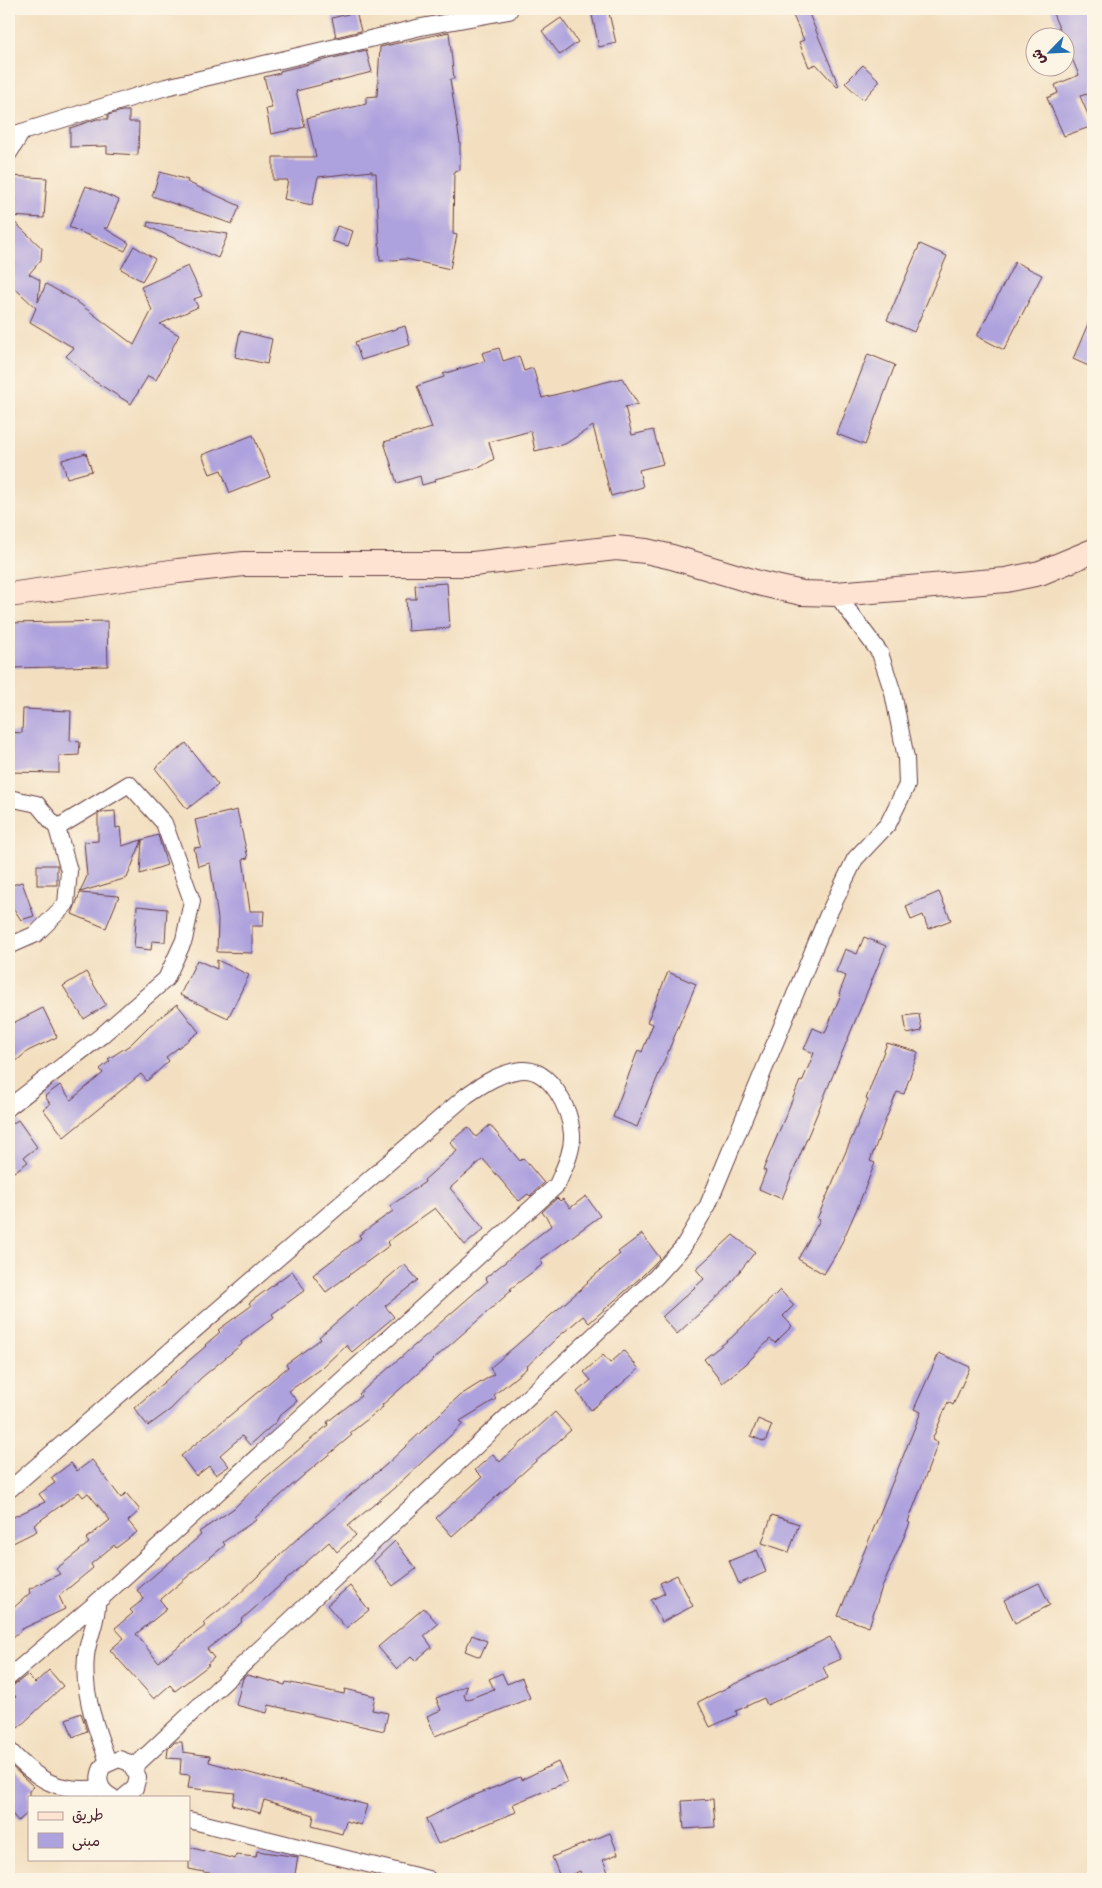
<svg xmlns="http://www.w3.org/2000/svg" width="1102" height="1888" font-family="'Architects Daughter','Playpen Sans Arabic',sans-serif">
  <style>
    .building { fill: #aea2de }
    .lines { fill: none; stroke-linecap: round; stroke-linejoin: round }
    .minor-casing { stroke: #633c41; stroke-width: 18 }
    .secondary-casing { stroke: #633c41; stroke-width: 26 }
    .minor { stroke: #fff; stroke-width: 16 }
    .secondary { stroke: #fee3d2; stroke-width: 24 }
  </style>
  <rect width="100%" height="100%" fill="#fcf5e5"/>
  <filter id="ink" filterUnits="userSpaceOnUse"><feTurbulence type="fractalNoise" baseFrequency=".02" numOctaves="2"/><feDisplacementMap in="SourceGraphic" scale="10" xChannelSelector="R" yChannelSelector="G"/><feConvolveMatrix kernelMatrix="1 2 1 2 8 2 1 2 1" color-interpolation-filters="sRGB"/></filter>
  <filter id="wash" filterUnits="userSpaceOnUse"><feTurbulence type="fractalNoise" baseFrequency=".0096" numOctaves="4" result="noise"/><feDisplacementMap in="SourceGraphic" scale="20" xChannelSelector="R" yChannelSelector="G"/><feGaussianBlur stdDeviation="1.12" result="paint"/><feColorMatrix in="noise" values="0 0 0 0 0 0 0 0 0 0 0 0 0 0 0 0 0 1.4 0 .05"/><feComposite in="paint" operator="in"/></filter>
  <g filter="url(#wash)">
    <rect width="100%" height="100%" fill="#f3dfc0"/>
    <g id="blocks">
      <g class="building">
        <polygon points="601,9 608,9 616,43 599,47 591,11"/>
        <polygon points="790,9 807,9 839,86 837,87 816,64 809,67 799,42 804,40"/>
        <polygon points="1051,9 1093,9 1093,108 1087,94 1080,96 1093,126 1064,136 1047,98 1058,93 1055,85 1079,75"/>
        <polygon points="356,12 361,31 336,37 332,18"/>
        <polygon points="561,18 578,42 560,55 542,31"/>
        <polygon points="449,32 454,79 450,79 460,143 460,170 454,171 453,234 457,235 450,269 406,259 380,261 376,173 372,173 372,171 318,177 312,205 284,199 288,180 273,180 273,157 316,157 307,118 366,104 366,97 377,96 380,47"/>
        <polygon points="366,50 372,72 296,91 305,127 271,134 266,109 272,108 264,77 280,73 280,71"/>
        <polygon points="863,65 880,81 863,100 845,83"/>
        <polygon points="122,111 129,111 129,122 139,122 138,155 107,153 107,146 70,147 70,128 97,119 108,119 108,115"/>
        <polygon points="160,172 188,180 187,182 240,206 232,224 152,196"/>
        <polygon points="10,176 47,178 44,218 9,216"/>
        <polygon points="86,186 119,200 107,228 104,228 129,243 125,251 69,227"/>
        <polygon points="9,217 42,248 41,260 29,274 40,280 38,302 46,284 76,301 134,345 152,310 141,287 188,266 202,296 194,299 198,307 160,324 179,335 156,380 148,376 131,404 94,381 66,356 74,348 30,322 36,308 9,283"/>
        <polygon points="148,222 228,234 218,258 147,226"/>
        <polygon points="337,226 353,231 348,246 332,241"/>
        <polygon points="920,244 947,256 914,332 887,320"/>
        <polygon points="134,246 155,259 142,281 121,269"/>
        <polygon points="1015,262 1042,275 1004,350 977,336"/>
        <polygon points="1093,312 1093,368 1073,359"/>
        <polygon points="405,326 410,345 361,360 355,342"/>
        <polygon points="240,331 272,339 267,364 235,357"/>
        <polygon points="499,348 503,361 519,356 524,371 533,368 542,398 622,378 638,404 625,407 632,435 653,430 663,464 639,470 643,487 611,496 593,426 565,444 535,451 531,431 489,442 494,459 481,467 435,479 436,481 422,485 420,476 397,483 384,442 432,428 417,386 444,377 443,374 485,361 482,353"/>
        <polygon points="868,354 895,365 865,445 837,434"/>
        <polygon points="253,435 270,477 230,493 221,470 210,474 202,455"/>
        <polygon points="86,453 92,471 67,478 62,460"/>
        <polygon points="447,583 450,628 408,631 406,599 416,599 415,585"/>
        <polygon points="107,621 108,666 9,668 9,623"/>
        <polygon points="23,709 71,711 70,741 80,742 79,755 59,756 59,773 9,772 9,732 22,733"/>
        <polygon points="186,743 218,785 187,809 155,768"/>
        <polygon points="237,810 248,858 243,859 250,911 264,911 263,926 252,926 252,953 217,952 218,919 210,863 198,866 194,848 201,847 195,820"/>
        <polygon points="115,811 116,828 120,827 122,846 158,835 167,865 140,874 142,840 127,878 80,892 87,876 84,842 98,841 98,814 103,812"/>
        <rect x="37" y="865" width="20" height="20"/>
        <polygon points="22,882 34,916 21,920 9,901 9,886"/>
        <polygon points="939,892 951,920 928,929 923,915 911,920 906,906"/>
        <polygon points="80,893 119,896 106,928 72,914"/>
        <polygon points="137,906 167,909 165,942 152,941 151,950 134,948"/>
        <polygon points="864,937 886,946 782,1199 759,1189 766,1171 763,1170 800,1081 802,1082 814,1053 804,1049 813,1028 825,1033 841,994 839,994 846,976 836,972 845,949 857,954"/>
        <polygon points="197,960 217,969 217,960 249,975 228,1018 180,995"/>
        <polygon points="86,972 106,1005 84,1019 63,986"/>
        <polygon points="668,972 696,984 637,1127 613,1117 638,1050 642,1052 653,1024 647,1022"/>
        <polygon points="177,1004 199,1032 166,1057 169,1061 147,1081 141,1074 64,1137 43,1109 50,1104 45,1096 60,1085 71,1100 103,1073 100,1069 110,1061 108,1059 130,1045 148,1027"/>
        <polygon points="43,1008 57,1037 28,1051 9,1067 9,1025"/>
        <polygon points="919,1014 922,1031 907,1034 904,1016"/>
        <polygon points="887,1043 918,1052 904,1094 897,1092 885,1121 870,1161 875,1163 858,1206 839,1249 824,1274 798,1259 820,1220 817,1219 868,1100 866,1099"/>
        <polygon points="18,1120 37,1147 24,1157 28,1162 14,1172 10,1167 9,1168 9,1126"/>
        <polygon points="490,1125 520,1161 523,1158 544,1183 530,1196 528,1194 519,1201 483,1159 450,1188 484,1229 465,1245 435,1208 387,1242 390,1245 326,1292 313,1275 361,1238 359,1235 393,1211 390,1206 425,1182 424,1180 457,1151 450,1142 468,1127 476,1137"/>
        <polygon points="586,1196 600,1216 540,1260 543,1264 510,1289 511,1291 382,1405 383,1407 350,1433 352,1435 297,1481 255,1518 256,1520 223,1542 225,1545 160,1600 167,1609 136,1634 158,1662 205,1626 203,1623 237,1596 299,1537 386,1465 459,1396 494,1374 490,1368 588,1283 587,1282 620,1254 618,1252 642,1234 660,1258 640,1278 589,1323 583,1316 558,1337 526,1367 527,1368 494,1395 496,1399 460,1421 463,1424 393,1489 348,1526 356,1535 337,1552 329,1542 241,1620 242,1622 207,1649 214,1658 207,1664 209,1665 175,1691 170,1685 154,1699 110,1650 124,1638 115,1628 133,1613 130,1610 144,1599 137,1590 201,1535 199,1532 233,1509 265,1478 328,1425 327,1422 361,1396 359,1394 488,1281 485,1278 552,1225 542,1212 557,1198 560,1201 563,1199 570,1208"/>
        <polygon points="733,1235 755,1252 725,1290 677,1334 662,1317 704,1279 696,1269"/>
        <polygon points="404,1264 418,1280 385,1306 394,1317 352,1352 346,1345 324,1366 289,1391 297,1401 280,1415 276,1422 250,1445 242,1436 220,1455 229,1466 216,1475 209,1466 196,1476 181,1456 288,1367 286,1364 321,1339 319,1337"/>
        <polygon points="292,1271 305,1290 272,1314 274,1317 241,1342 242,1344 201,1378 171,1409 148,1426 134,1408 206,1346 205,1345 220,1332 218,1330 251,1306 249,1303"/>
        <polygon points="780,1290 794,1305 783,1316 792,1326 775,1343 770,1339 746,1364 722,1383 704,1359 731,1338"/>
        <polygon points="624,1351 639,1369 591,1410 577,1392 591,1380 584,1372 603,1355 610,1363"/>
        <polygon points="939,1353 970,1367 953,1405 948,1402 932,1440 938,1443 908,1522 910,1523 882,1587 869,1627 838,1616 921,1412 914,1409"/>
        <polygon points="555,1412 571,1430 452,1536 436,1518 482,1477 475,1470 493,1454 500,1462"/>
        <polygon points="758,1419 772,1425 765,1442 751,1436"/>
        <polygon points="92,1460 121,1498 126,1493 140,1510 128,1521 137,1532 116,1548 114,1545 91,1564 93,1568 59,1596 65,1609 22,1629 9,1641 9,1612 30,1593 29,1589 60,1574 56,1569 89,1543 86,1539 110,1520 88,1493 83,1497 79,1492 34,1525 37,1531 9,1545 9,1519 45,1502 39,1494 55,1483 51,1478 71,1463 77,1471"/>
        <polygon points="772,1515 799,1524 789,1552 762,1543"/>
        <polygon points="395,1541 416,1569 393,1586 374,1561"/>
        <polygon points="757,1550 766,1572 739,1584 729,1561"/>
        <polygon points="677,1575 693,1606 662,1622 651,1600 665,1593 660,1583"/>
        <polygon points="1039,1583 1050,1605 1015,1623 1004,1600"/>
        <polygon points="350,1586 369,1610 346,1628 327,1605"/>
        <polygon points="424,1608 438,1624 424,1636 432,1647 415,1661 411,1657 397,1669 378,1647"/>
        <polygon points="472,1635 487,1641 480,1657 465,1651"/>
        <polygon points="830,1637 841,1659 823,1667 828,1678 767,1705 764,1698 736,1711 737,1715 710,1727 698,1702"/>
        <polygon points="49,1670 63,1686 18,1728 9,1718 9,1704 16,1697 9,1689 27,1675 35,1683"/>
        <polygon points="502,1673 507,1684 522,1678 530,1698 435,1736 427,1716 441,1710 436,1698 468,1685 464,1695 466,1700 494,1689 489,1679"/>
        <polygon points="247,1675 285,1685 286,1682 344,1694 345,1689 375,1696 372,1710 388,1713 384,1731 269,1705 267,1713 236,1705 243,1678"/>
        <polygon points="81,1713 87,1731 73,1737 66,1719"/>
        <polygon points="175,1742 182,1742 183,1752 210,1756 209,1762 367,1805 361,1825 346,1821 342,1834 312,1826 314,1815 264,1800 260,1813 232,1805 235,1793 188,1788 190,1775 180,1774 181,1759 167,1758 168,1749"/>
        <polygon points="558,1762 567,1782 513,1804 516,1812 438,1844 426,1819 463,1800 520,1777 521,1780"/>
        <polygon points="9,1764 34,1787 29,1791 29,1812 18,1821 9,1810"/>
        <polygon points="713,1799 715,1827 684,1829 682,1801"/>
        <polygon points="610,1833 618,1854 603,1860 608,1872 590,1879 583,1879 580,1871 561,1879 552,1857"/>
        <polygon points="189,1847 235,1859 236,1855 256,1857 257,1851 298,1857 294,1879 240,1879 189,1869"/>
      </g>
    </g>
  </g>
  <g filter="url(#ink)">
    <use href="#blocks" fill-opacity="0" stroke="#633c41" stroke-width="1"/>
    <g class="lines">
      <g class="minor-casing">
        <g id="minor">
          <polyline points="9,136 166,87 421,27 509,11 509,9"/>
          <polyline points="9,153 22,132"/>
          <polyline points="9,798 37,804 57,828 129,784 164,823 192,901 184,940 166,979 101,1036 9,1107"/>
          <polyline points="9,946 36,934 66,904 69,871 57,828"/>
          <path d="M9 1490 467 1095C483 1084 501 1072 522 1070 551 1068 570 1109 572 1134 573 1152 564 1168 557 1185L97 1602 9 1677"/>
          <path d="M97 1602C98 1621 88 1637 86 1656 82 1693 96 1727 108 1762"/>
          <path d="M9 1750C38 1781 58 1793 101 1788"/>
          <polyline points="134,1767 656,1277 683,1247 708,1205 827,917 855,859 888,824 907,785 906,758 893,693 880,653 836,594"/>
          <path d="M112 1797C99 1790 96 1778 103 1766L119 1759 130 1763 138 1777 135 1788 124 1797"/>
          <polyline points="189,1820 428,1879"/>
        </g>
      </g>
      <g class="secondary-casing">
        <polyline id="secondary" points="9,595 178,571 244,564 473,564 616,548 646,551 672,557 762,584 802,593 836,594 1006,580 1040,573 1093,551"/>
      </g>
      <use href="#minor" class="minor"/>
      <use href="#secondary" class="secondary"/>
    </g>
  </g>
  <rect width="1102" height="1888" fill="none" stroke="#fcf5e5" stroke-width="30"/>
  <rect x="28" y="1796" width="162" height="65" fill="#fcf5e5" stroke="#b59f9b"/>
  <rect x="38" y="1812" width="25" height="8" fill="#fee3d2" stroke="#b59f9b"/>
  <text x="72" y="1820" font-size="15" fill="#4a1f2b">طريق</text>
  <rect x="38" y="1833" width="25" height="15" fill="#aea2de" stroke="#b59f9b"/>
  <text x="72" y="1846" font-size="15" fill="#4a1f2b">مبنى</text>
  <g transform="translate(1050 52) rotate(246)"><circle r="24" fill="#fcf5e5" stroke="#b59f9b"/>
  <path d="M0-4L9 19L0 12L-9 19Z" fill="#1f6fb2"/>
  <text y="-8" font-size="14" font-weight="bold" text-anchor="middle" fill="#4a1f2b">ش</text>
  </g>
</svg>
